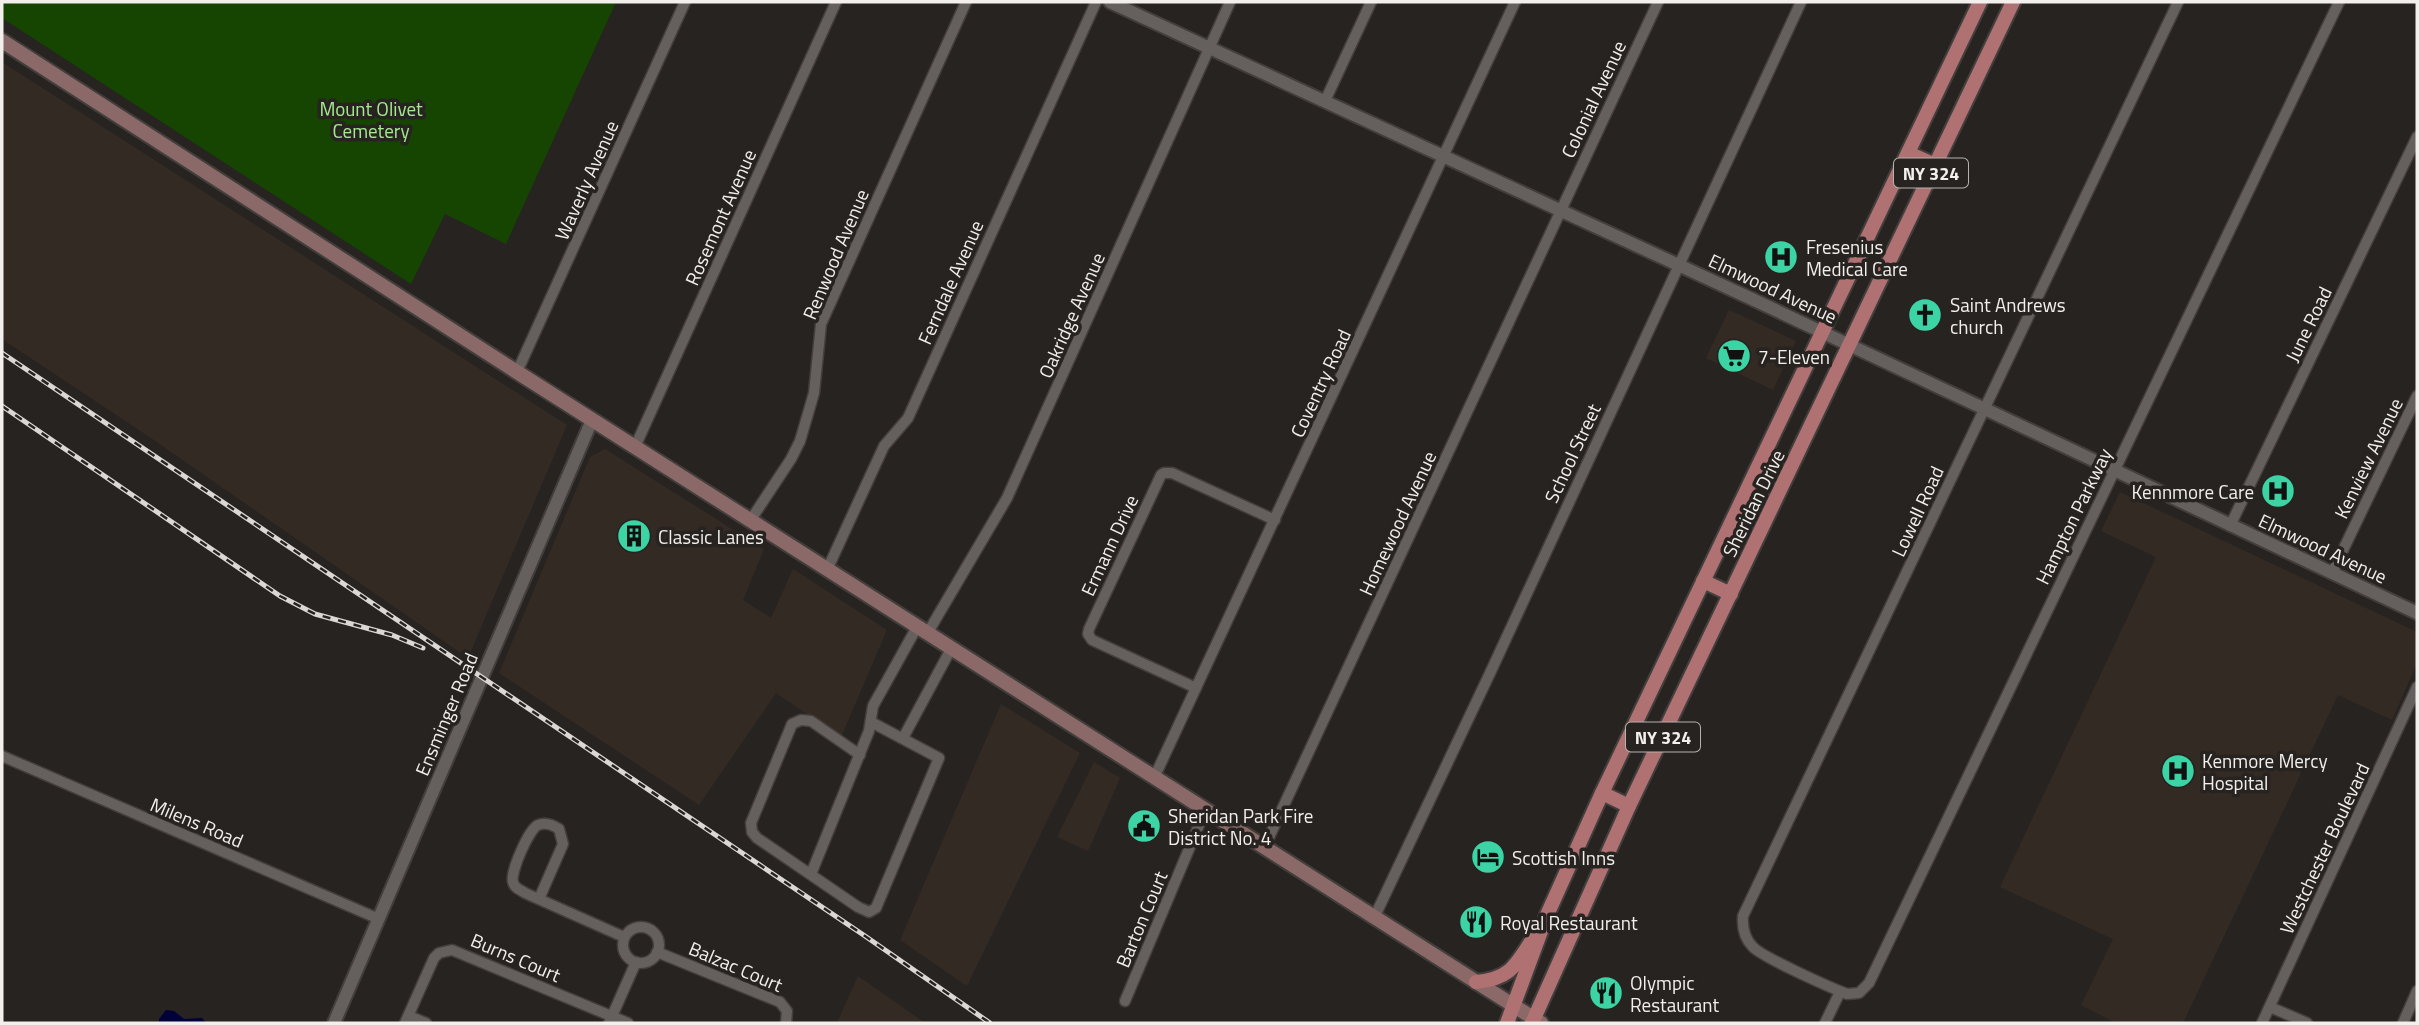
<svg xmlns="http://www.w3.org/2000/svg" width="2419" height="1025" font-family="'Titillium Web',sans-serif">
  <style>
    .built { fill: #342a24 }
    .green { fill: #154500 }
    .water { fill: #00003a }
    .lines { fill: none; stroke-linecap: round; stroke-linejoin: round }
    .minor-casing { stroke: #423e3c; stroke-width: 13 }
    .tertiary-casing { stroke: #423e3c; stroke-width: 16 }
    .secondary-casing { stroke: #423e3c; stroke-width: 18 }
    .primary-casing { stroke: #423e3c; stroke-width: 18 }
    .minor { stroke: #65605d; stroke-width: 10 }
    .tertiary { stroke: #65605d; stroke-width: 12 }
    .secondary { stroke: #8a6968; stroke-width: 14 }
    .primary { stroke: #b07173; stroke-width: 14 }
    .rail-casing { stroke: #dbd7d5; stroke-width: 5 }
    .rail { stroke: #272320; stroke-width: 2.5; stroke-dasharray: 8; stroke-linecap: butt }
    .labels { text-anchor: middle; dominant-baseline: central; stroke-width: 7; stroke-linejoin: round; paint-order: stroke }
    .shield { fill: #272320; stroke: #b5b2b0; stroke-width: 2 }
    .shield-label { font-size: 18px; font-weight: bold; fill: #f2efed }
    .street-label { font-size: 19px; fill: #f2efed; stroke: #272320 }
    .park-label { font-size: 19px; fill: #a3eb8c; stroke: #272320 }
    .poi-label { font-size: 19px; fill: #f2efed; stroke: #272320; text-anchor: start }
  </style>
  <rect width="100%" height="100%" fill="#272320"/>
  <g class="built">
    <polygon points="2,62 567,425 468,658 148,436 2,339"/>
    <polygon points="1729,310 1796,341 1773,390 1706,358"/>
    <polygon points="605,449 764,549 743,600 771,618 793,569 887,630 841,737 776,693 699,805 499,673 590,457"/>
    <polygon points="2120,492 2417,632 2417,663 2392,720 2338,695 2183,1023 2116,1023 2081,1005 2113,939 2000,887 2156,557 2101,531"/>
    <polygon points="1001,704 1080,753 967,986 900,940"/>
    <polygon points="1094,762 1120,778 1088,851 1057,837"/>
    <polygon points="858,976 925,1023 837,1023"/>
  </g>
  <polygon class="green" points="2,2 616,2 506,244 445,214 411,284 2,18"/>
  <polygon class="water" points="166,1010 174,1011 184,1019 202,1018 206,1023 159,1023 159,1019"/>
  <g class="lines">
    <g class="minor-casing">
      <g id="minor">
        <path d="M2178 2 1743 916C1742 928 1744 938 1753 947 1764 958 1829 987 1847 994L1859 993 1869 983 2339 2"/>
        <polyline points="1325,101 1371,2"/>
        <polyline points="517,372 685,2"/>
        <polyline points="635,447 836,2"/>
        <polyline points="750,521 791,459 800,441 814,393 821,324 966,2"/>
        <polyline points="2230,526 2417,137"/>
        <polyline points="827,570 884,446 908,418 1096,2"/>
        <polyline points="2332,573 2417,396"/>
        <polyline points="927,634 1007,498 1230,2"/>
        <polyline points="1196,688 1092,640 1088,634 1089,629 1161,475 1164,473 1172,473 1275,520"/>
        <polyline points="903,738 951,649"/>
        <polyline points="860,755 811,721 801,720 792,724 751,823 752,832 757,838 858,907 869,912 876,908 939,758 871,722"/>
        <polyline points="2,756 379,919"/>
        <polyline points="1154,778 1515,2"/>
        <polyline points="1264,848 1658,2"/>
        <polyline points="811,874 869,731 873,706 917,627"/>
        <path d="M539 899 563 844 559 829C553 825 545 822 538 825 529 829 510 872 513 882 514 888 521 890 525 893L624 937"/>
        <polyline points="1374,918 1491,671 1801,2"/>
        <circle cx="641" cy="945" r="18"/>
        <polyline points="657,952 780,1002 787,1011 786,1023"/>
        <polyline points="1125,1001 1205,811"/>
        <polyline points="2270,1007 2307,1023"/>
        <polyline points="409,1016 426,1023"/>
        <polyline points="405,1023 434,958 439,953 452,950 628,1023"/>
        <polyline points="609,1023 636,962"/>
        <polyline points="1825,1023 1840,992"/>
        <polyline points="2262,1023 2417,687"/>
        <polyline points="2403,1023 2417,991"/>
      </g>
    </g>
    <g class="tertiary-casing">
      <g id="tertiary">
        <polyline points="1110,2 1752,299 2417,613"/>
        <polyline points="334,1023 592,420"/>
      </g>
    </g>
    <g class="secondary-casing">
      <polyline id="secondary" points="2,41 517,372 1541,1023"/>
    </g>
    <g class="primary-casing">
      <g id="primary">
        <polyline points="1908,153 1935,165"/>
        <polyline points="1703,581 1731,594"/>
        <polyline points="1602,793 1629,806"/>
        <path d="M1476 982C1509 979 1515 967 1532 940"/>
        <polyline points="1507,1023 1547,915 1602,793 1980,2"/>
        <polyline points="1532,1023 1629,806 2013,2"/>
      </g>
    </g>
    <use href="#minor" class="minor"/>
    <use href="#tertiary" class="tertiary"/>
    <use href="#secondary" class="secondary"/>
    <use href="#primary" class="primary"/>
    <g class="rail-casing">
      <g id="rail">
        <polyline points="2,353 865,936 990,1023"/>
        <polyline points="2,406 280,596 315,614 392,635 423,648"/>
      </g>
    </g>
    <use href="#rail" class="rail"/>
  </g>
  <defs>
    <g id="hospital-disc" transform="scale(1.75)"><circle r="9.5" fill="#3cd4a4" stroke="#272320"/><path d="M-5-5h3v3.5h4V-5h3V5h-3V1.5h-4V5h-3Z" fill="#111"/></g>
    <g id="church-disc" transform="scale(1.75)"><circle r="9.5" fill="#3cd4a4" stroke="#272320"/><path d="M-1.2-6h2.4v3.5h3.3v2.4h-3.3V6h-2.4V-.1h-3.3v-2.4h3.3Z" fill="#111"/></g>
    <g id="supermarket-disc" transform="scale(1.75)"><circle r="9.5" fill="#3cd4a4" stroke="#272320"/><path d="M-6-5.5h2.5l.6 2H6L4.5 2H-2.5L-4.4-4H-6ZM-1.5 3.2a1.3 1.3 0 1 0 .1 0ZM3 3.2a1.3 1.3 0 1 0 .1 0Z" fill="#111"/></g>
    <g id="building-disc" transform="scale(1.75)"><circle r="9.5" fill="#3cd4a4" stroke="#272320"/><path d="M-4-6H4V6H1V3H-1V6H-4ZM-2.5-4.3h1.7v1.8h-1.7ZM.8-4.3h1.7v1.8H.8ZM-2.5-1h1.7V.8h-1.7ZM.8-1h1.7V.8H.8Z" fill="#111"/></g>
    <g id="civic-disc" transform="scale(1.75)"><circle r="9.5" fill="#3cd4a4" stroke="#272320"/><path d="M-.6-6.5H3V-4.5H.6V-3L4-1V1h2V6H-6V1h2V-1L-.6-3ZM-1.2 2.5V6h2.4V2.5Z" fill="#111"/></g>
    <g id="hotel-disc" transform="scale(1.75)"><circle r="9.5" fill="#3cd4a4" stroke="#272320"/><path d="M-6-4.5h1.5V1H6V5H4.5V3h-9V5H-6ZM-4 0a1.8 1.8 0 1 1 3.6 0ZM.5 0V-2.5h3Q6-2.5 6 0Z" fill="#111"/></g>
    <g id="restaurant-disc" transform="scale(1.75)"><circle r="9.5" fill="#3cd4a4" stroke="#272320"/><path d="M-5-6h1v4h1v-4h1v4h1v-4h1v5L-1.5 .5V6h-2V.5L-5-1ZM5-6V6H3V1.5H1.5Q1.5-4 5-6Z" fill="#111"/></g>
  </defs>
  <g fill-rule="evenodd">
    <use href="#hospital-disc" x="1781" y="257"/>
    <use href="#church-disc" x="1925" y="315"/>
    <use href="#supermarket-disc" x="1734" y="356"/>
    <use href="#hospital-disc" x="2278" y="491"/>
    <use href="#building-disc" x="634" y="536"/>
    <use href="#hospital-disc" x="2178" y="771"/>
    <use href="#civic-disc" x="1144" y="826"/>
    <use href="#hotel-disc" x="1488" y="857"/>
    <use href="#restaurant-disc" x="1476" y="922"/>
    <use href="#restaurant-disc" x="1606" y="993"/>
  </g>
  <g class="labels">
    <g class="shield">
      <rect x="1894" y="158.5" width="74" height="29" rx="5"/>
      <rect x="1626" y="722.5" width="74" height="29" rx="5"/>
    </g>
    <g class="shield-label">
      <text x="1931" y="173">NY 324</text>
      <text x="1663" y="737">NY 324</text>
    </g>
    <g class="street-label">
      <text transform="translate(1593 99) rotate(-65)">Colonial Avenue</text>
      <text transform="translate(586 180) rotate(-66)">Waverly Avenue</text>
      <text transform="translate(720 217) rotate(-66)">Rosemont Avenue</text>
      <text transform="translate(835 254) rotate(-67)">Renwood Avenue</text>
      <text transform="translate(950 282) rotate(-66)">Ferndale Avenue</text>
      <text transform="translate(1773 288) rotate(25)">Elmwood Avenue</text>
      <text transform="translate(1071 315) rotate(-66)">Oakridge Avenue</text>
      <text transform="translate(2308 324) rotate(-64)">June Road</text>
      <text transform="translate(1320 383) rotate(-65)">Coventry Road</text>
      <text transform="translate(1572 453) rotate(-65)">School Street</text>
      <text transform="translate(2368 458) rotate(-64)">Kenview Avenue</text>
      <text transform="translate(1753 503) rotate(-64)">Sheridan Drive</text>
      <text transform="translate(1917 511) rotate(-65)">Lowell Road</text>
      <text transform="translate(2073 516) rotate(-64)">Hampton Parkway</text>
      <text transform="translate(1397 523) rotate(-65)">Homewood Avenue</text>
      <text transform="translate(1109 545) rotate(-65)">Ermann Drive</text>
      <text transform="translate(2323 548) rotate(25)">Elmwood Avenue</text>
      <text transform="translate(446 714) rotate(-67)">Ensminger Road</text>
      <text transform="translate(197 822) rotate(23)">Milens Road</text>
      <text transform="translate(2324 848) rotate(-65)">Westchester Boulevard</text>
      <text transform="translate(1141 919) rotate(-67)">Barton Court</text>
      <text transform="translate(516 957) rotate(23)">Burns Court</text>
      <text transform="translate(736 966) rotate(23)">Balzac Court</text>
    </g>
    <g class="park-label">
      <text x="371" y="108">Mount Olivet<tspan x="371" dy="22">Cemetery</tspan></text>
    </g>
    <g class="poi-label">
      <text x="1806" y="246">Fresenius<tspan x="1806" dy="22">Medical Care</tspan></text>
      <text x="1950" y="304">Saint Andrews<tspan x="1950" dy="22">church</tspan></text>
      <text x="1758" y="356">7-Eleven</text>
      <text x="2254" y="491" text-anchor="end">Kennmore Care</text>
      <text x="658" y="536">Classic Lanes</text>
      <text x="2202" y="760">Kenmore Mercy<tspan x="2202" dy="22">Hospital</tspan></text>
      <text x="1168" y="815">Sheridan Park Fire<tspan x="1168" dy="22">District No. 4</tspan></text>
      <text x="1512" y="857">Scottish Inns</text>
      <text x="1500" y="922">Royal Restaurant</text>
      <text x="1630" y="982">Olympic<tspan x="1630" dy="22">Restaurant</tspan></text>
    </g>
  </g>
  <rect width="2419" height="1025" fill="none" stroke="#f2efed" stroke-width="7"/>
</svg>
